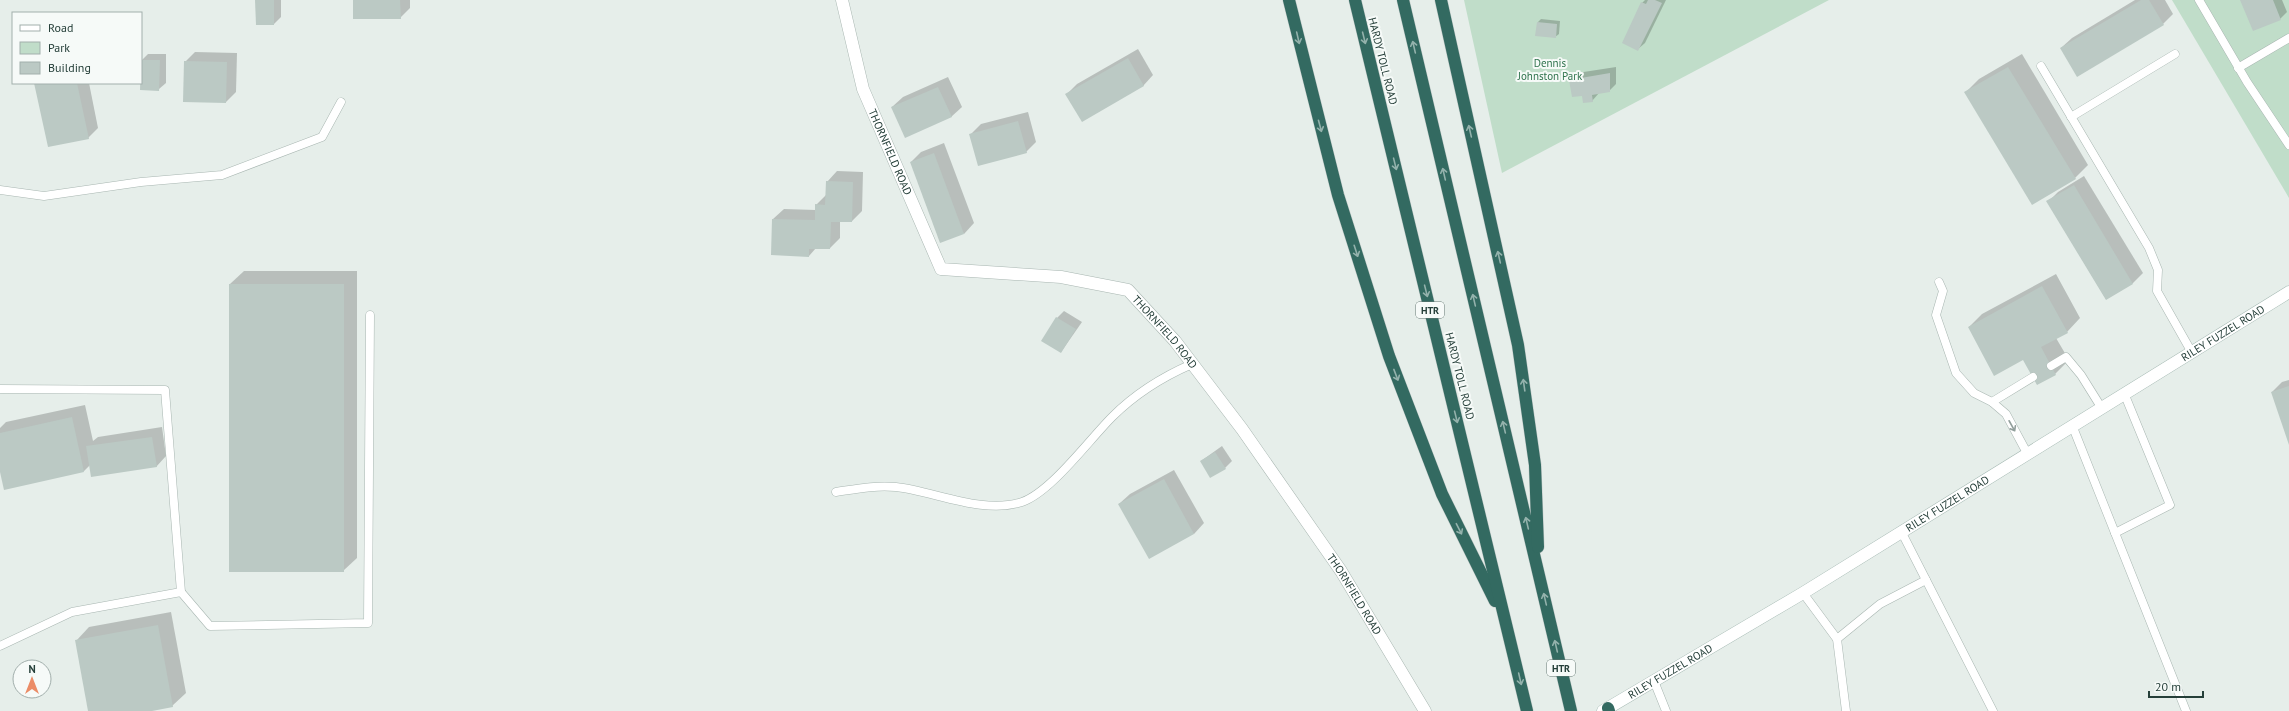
<svg xmlns="http://www.w3.org/2000/svg" width="2289" height="711" font-family="'PT Sans',sans-serif">
	<style>
		.green { fill: #c0ddc9 }
		.shadow { fill: #0003 }
		.building { fill: #bbc9c4 }
		.lines { fill: none; stroke-linecap: round; stroke-linejoin: round }
		.lane-casing { stroke: #a8b6b1; stroke-width: 9 }
		.street-casing { stroke: #a8b6b1; stroke-width: 13 }
		.secondary-casing { stroke: #a5b9b3; stroke-width: 13 }
		.highway-casing { stroke: #c2c9c8; stroke-width: 13 }
		.lane { stroke: #fff; stroke-width: 8 }
		.street { stroke: #fff; stroke-width: 12 }
		.secondary { stroke: #fff; stroke-width: 12 }
		.highway { stroke: #336a61; stroke-width: 12 }
		.oneway { stroke: #94b2ac }
		.oneway2 { stroke: #929f9c }
		.labels { text-anchor: middle; dominant-baseline: central; stroke-width: 4; stroke-linejoin: round; paint-order: stroke }
		.shield { fill: #f6faf8; stroke: #647772; stroke-width: 1 }
		.shield-label { font-size: 10px; font-weight: bold; fill: #253f39 }
		.street-label { font-size: 11px; fill: #253f39; stroke: #f6faf8 }
		.park-label { font-size: 11px; fill: #31744e; stroke: #f6faf8 }
	</style>
	<rect width="100%" height="100%" fill="#e6eeea"/>
	<g class="green">
		<path d="M1464,0h365l-327,173z"/>
		<path d="M2172,0h117v198z"/>
	</g>
	<g class="shadow">
		<path d="M256,0h25v17l-7,7h-17z"/>
		<path d="M354,0h56v8l-10,10z"/>
		<path d="M1645,0h21l-21,43 -7,6 4,-46z"/>
		<path d="M2135,0h30l8,14 -10,10 -102,24 11,-10z"/>
		<path d="M2241,0h41l5,12 -7,7z"/>
		<path d="M1541,19l19,2 -1,13 -4,3 -18,-2 1,-13z"/>
		<path d="M1138,49l15,26 -10,11 -76,8 10,-10z"/>
		<path d="M195,52l42,1 -1,39 -10,10 -41,-40z"/>
		<path d="M148,54h18v29l-7,6 -17,-29z"/>
		<path d="M2022,54l66,111 -13,13 -109,-86 13,-13z"/>
		<path d="M1616,67v17l-7,7 -10,2 -7,8 -10,-7 -12,-14 7,-7z"/>
		<path d="M948,77l14,30 -11,10 -59,-10 11,-10z"/>
		<path d="M35,83h54l9,45 -10,10z"/>
		<path d="M1028,112l8,30 -10,10 -56,-17 11,-11z"/>
		<path d="M944,143l30,80 -10,11 -53,-72 10,-10z"/>
		<path d="M837,171l26,1 -1,39 -10,10h-12v17l-10,10h-14l-7,8 -36,-37 11,-10 32,1v-5l10,-10 1,-13z"/>
		<path d="M2084,176l59,97 -10,10 -27,16 -58,-97 10,-10z"/>
		<path d="M244,271h113v287l-14,13 -113,-287z"/>
		<path d="M2056,274l24,44 -13,14 -11,6 13,22 -14,14 -18,10 -13,-25 -55,-32 13,-13z"/>
		<path d="M1064,311l18,11 -21,30 -4,-34z"/>
		<path d="M2289,380v62l-17,-50 10,-10z"/>
		<path d="M85,405l8,36 5,-4 64,-10 4,29 -10,11 -66,-2 -6,6 -84,-4v-39l6,-6z"/>
		<path d="M1222,446l10,15 -7,7 -24,-7z"/>
		<path d="M1174,470l30,53 -10,11 -75,-30 11,-10z"/>
		<path d="M171,612l15,81 -14,13 -25,5h-58l-13,-70 13,-14z"/>
	</g>
	<g class="building">
		<path d="M255,0h19v25h-18z"/>
		<path d="M353,0h47l1,19h-48z"/>
		<path d="M1648,0h7l7,3 -24,48 -16,-8 19,-41 5,2z"/>
		<path d="M2141,0h8l15,25 -87,52 -17,-29z"/>
		<path d="M2240,0h33l8,20 -28,11z"/>
		<path d="M1537,22l20,2 -1,14 -21,-2z"/>
		<path d="M1128,58l16,28 -62,36 -17,-28z"/>
		<path d="M141,60h19l-1,31 -19,-1z"/>
		<path d="M184,61l43,1 -1,41 -43,-1z"/>
		<path d="M2008,67l68,112 -44,26 -68,-113z"/>
		<path d="M1610,73v19l-18,3 1,7 -10,1 -1,-7 -10,1 -3,-17z"/>
		<path d="M34,83h43l12,56 -41,8z"/>
		<path d="M938,87l14,30 -47,21 -14,-31z"/>
		<path d="M1018,121l9,32 -49,13 -9,-32z"/>
		<path d="M934,153l30,81 -24,9 -30,-81z"/>
		<path d="M826,181l27,1 -1,40h-21l-1,27h-21v8l-38,-2 1,-36 43,1v-16l10,1z"/>
		<path d="M2074,185l59,99 -27,16 -60,-99z"/>
		<rect x="229" y="284" width="115" height="288"/>
		<path d="M2042,286l26,47 -27,14 15,28 -19,10 -14,-25 -29,16 -26,-49z"/>
		<path d="M1056,317l20,12 -15,24 -20,-12z"/>
		<path d="M2289,386v59l-18,-53z"/>
		<path d="M72,417l12,55 -80,18 -4,-18v-39z"/>
		<path d="M152,437l5,30 -66,10 -5,-31z"/>
		<path d="M1215,452l11,17 -16,9 -10,-17z"/>
		<path d="M1164,479l30,55 -45,25 -31,-55z"/>
		<path d="M158,625l15,82 -21,4h-64l-13,-71z"/>
	</g>
	<g class="lines">
		<defs>
			<g id="lane">
				<path d="M2199,0l48,82 42,63"/>
				<path d="M2041,66l108,182 9,22 -1,21 34,60"/>
				<path d="M2238,68l51,-30"/>
				<path d="M2071,117l104,-63"/>
				<path d="M0,190l44,6 97,-14 81,-7 100,-38 19,-35"/>
				<path d="M1939,282l4,9 -7,24 20,58 18,20 18,9 14,12 21,39"/>
				<path d="M2051,366l15,-9 15,18 20,32"/>
				<path d="M0,389l165,1 16,202 -109,20 -72,34"/>
				<path d="M1992,402l41,-25"/>
				<path d="M2072,425l114,286"/>
				<path d="M836,492c20,-3 39,-7 60,-5 38,4 87,28 126,15 29,-10 67,-62 90,-85 23,-23 50,-40 80,-53"/>
				<path d="M1901,531l92,180"/>
				<path d="M2115,533l55,-28 -46,-112"/>
				<path d="M181,592l29,34 158,-3 2,-308"/>
				<path d="M1803,593l34,46 9,72"/>
				<path d="M1837,639l43,-35 46,-24"/>
				<path d="M1654,681l12,30"/>
			</g>
			<g id="street">
				<path id="s1" d="M842,0l21,89 78,180 120,8 67,13 47,51 67,88 99,142 84,140"/>
			</g>
			<g id="secondary">
				<path id="s2" d="M1603,711l200,-118 486,-301"/>
			</g>
			<g id="highway">
				<path d="M1289,0l49,195 51,161 53,138 53,107"/>
				<path d="M1355,0l172,711"/>
				<path d="M1403,0l168,711"/>
				<path d="M1441,0l77,345 17,120 3,82"/>
				<path d="M1608,708l1,3"/>
			</g>
		</defs>
		<use href="#lane" class="lane-casing"/>
		<use href="#street" class="street-casing"/>
		<use href="#secondary" class="secondary-casing"/>
		<use href="#highway" class="highway-casing"/>
		<use href="#lane" class="lane"/>
		<use href="#street" class="street"/>
		<use href="#secondary" class="secondary"/>
		<use href="#highway" class="highway"/>
	</g>
	<defs><path id="oneway-shaft" d="M-6 0H5M1.5-3L5.5 0L1.5 3" fill="none" stroke-width="1.6" stroke-linecap="round" stroke-linejoin="round"/></defs>
	<g class="oneway">
		<use href="#oneway-shaft" transform="translate(1298 38) rotate(77)"/>
		<use href="#oneway-shaft" transform="translate(1364 38) rotate(76)"/>
		<use href="#oneway-shaft" transform="translate(1414 47) rotate(-103)"/>
		<use href="#oneway-shaft" transform="translate(1320 126) rotate(75)"/>
		<use href="#oneway-shaft" transform="translate(1470 131) rotate(-103)"/>
		<use href="#oneway-shaft" transform="translate(1395 164) rotate(76)"/>
		<use href="#oneway-shaft" transform="translate(1444 174) rotate(-103)"/>
		<use href="#oneway-shaft" transform="translate(1356 251) rotate(72)"/>
		<use href="#oneway-shaft" transform="translate(1499 257) rotate(-103)"/>
		<use href="#oneway-shaft" transform="translate(1426 291) rotate(76)"/>
		<use href="#oneway-shaft" transform="translate(1474 300) rotate(-103)"/>
		<use href="#oneway-shaft" transform="translate(1396 375) rotate(69)"/>
		<use href="#oneway-shaft" transform="translate(1524 385) rotate(-98)"/>
		<use href="#oneway-shaft" transform="translate(1456 417) rotate(76)"/>
		<use href="#oneway-shaft" transform="translate(1504 427) rotate(-103)"/>
		<use href="#oneway-shaft" transform="translate(1527 523) rotate(-103)"/>
		<use href="#oneway-shaft" transform="translate(1459 529) rotate(63)"/>
		<use href="#oneway-shaft" transform="translate(1545 599) rotate(-103)"/>
		<use href="#oneway-shaft" transform="translate(1556 646) rotate(-103)"/>
		<use href="#oneway-shaft" transform="translate(1520 679) rotate(77)"/>
	</g>
	<use class="oneway2" href="#oneway-shaft" transform="translate(2012 426) rotate(61)"/>
	<g class="labels">
		<g class="shield">
			<rect x="1416" y="302" width="28" height="16" rx="3"/>
			<rect x="1547" y="660" width="28" height="16" rx="3"/>
		</g>
		<g class="shield-label">
			<text x="1430" y="310">HTR</text>
			<text x="1561" y="668">HTR</text>
		</g>
		<g class="street-label">
			<text transform="translate(1383 61) rotate(76)">HARDY TOLL ROAD</text>
			<text stroke="none"><textPath href="#s1" startOffset="160">THORNFIELD ROAD</textPath></text>
			<text stroke="none"><textPath href="#s2" startOffset="726">RILEY FUZZEL ROAD</textPath></text>
			<text stroke="none"><textPath href="#s1" startOffset="532">THORNFIELD ROAD</textPath></text>
			<text transform="translate(1460 376) rotate(76)">HARDY TOLL ROAD</text>
			<text stroke="none"><textPath href="#s2" startOffset="402">RILEY FUZZEL ROAD</textPath></text>
			<text stroke="none"><textPath href="#s1" startOffset="856">THORNFIELD ROAD</textPath></text>
			<text stroke="none"><textPath href="#s2" startOffset="78">RILEY FUZZEL ROAD</textPath></text>
		</g>
		<g class="park-label">
			<text x="1550" y="63">Dennis<tspan x="1550" dy="13">Johnston Park</tspan></text>
		</g>
	</g>
	<rect x="12" y="12" width="130" height="72" fill="#f6faf8" stroke="#a2afac"/>
	<rect x="20" y="25" width="20" height="6" fill="#ffffff" stroke="#a2afac"/>
	<text x="48" y="32" font-size="12" fill="#253f39">Road</text>
	<rect x="20" y="42" width="20" height="12" fill="#c0ddc9" stroke="#a2afac"/>
	<text x="48" y="52" font-size="12" fill="#253f39">Park</text>
	<rect x="20" y="62" width="20" height="12" fill="#bbc9c4" stroke="#a2afac"/>
	<text x="48" y="72" font-size="12" fill="#253f39">Building</text>
	<g transform="translate(32 679)"><circle r="19" fill="#f6faf8" stroke="#a2afac"/>
	<path d="M0-3L7 15L0 10L-7 15Z" fill="#eb8c67"/>
	<text y="-6" font-size="11" font-weight="bold" text-anchor="middle" fill="#253f39">N</text>
	</g>
	<path d="M2149 691v6h54v-6" fill="none" stroke="#253f39" stroke-width="2"/>
	<text x="2155" y="691" font-size="12" fill="#253f39" stroke="#f6faf8" stroke-width="3" paint-order="stroke">20 m</text>
</svg>
